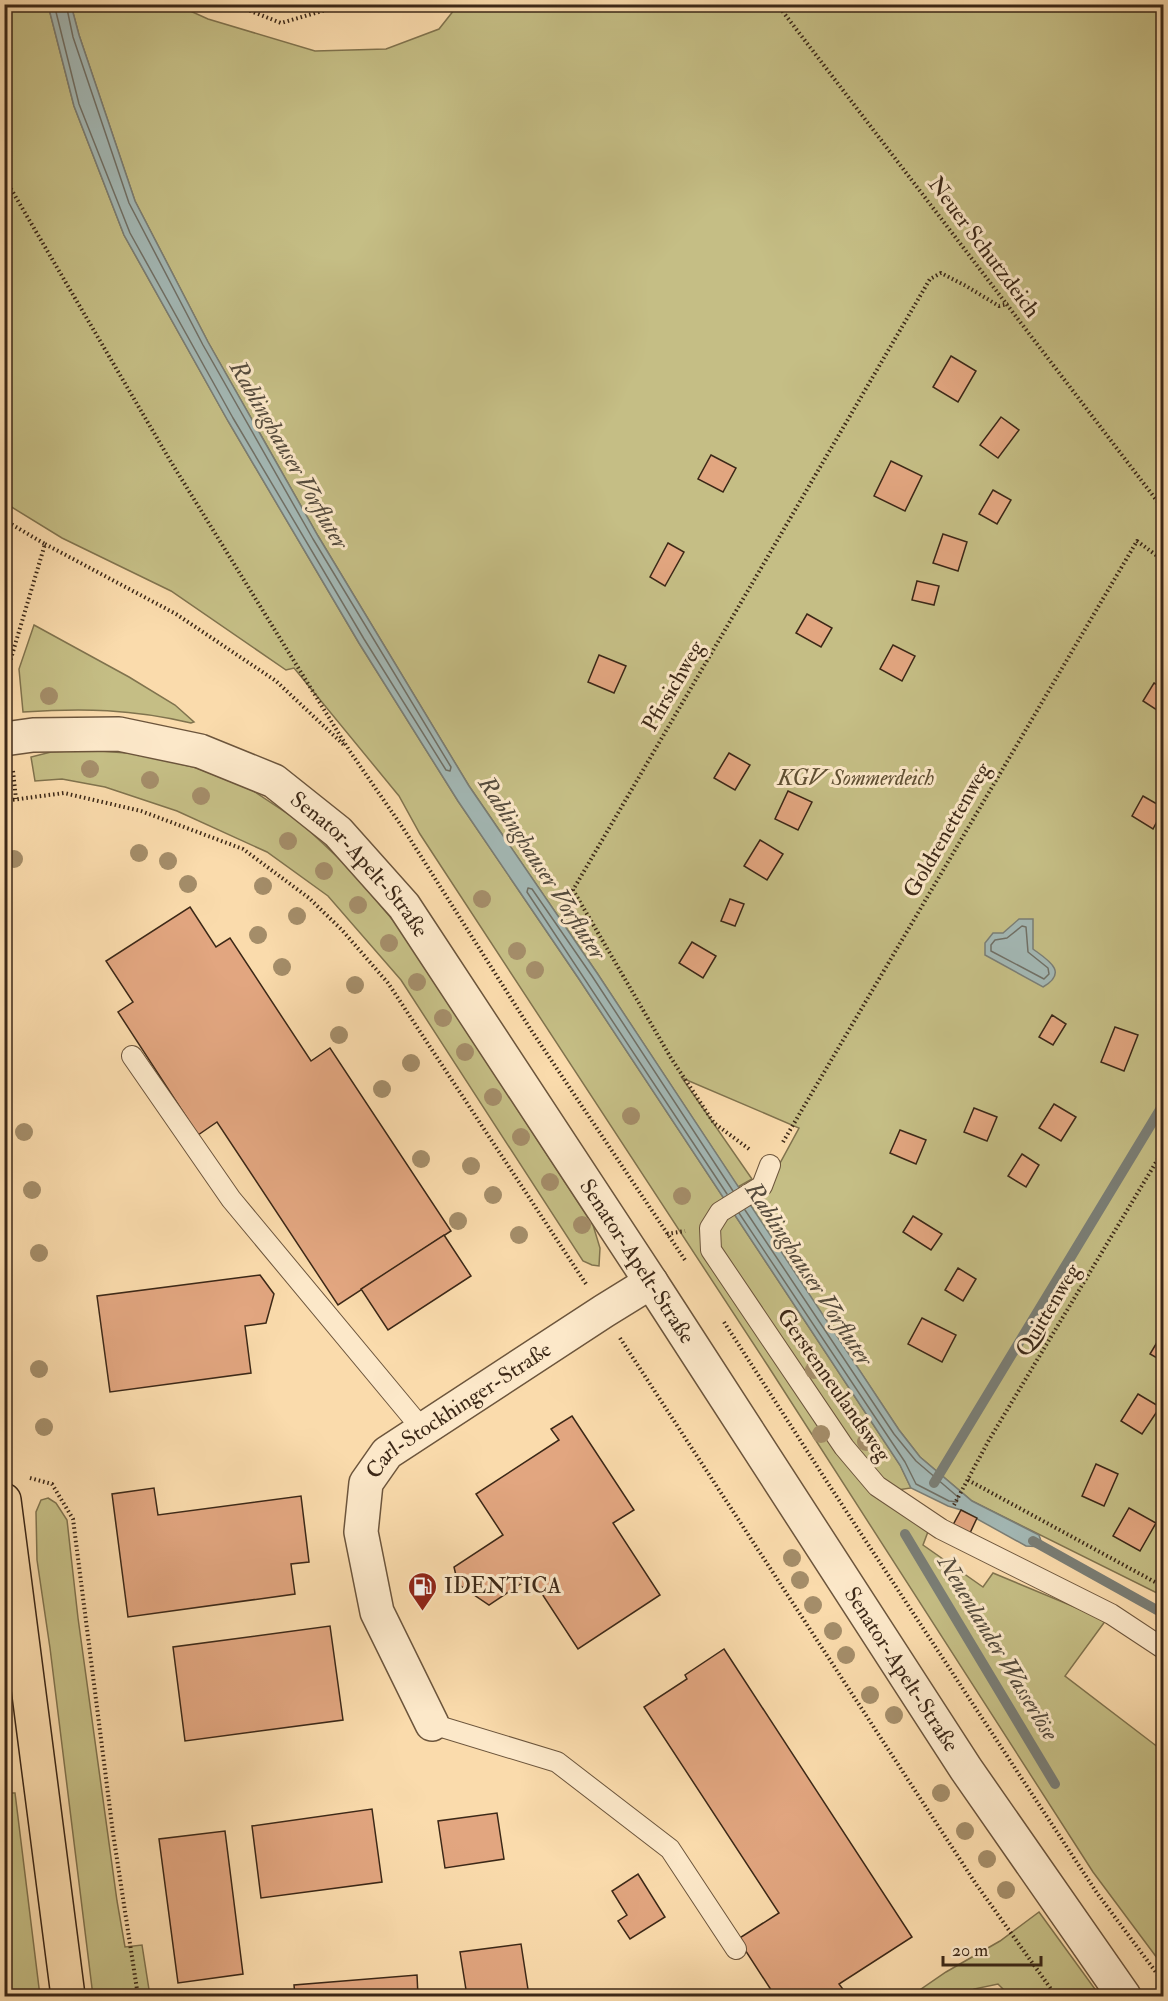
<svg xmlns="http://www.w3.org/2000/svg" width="1168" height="2001" font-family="'IM FELL Double Pica',serif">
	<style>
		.green { fill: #c5be85; stroke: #80734e; stroke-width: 1.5 }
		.water { fill: #a3b8b5; stroke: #7a7e76; stroke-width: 1.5 }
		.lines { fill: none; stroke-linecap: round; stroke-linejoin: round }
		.shore { stroke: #707066; stroke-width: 1.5 }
		.stream { stroke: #7a7e76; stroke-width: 10 }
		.building { fill: #e2a680; stroke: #3c2817; stroke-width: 1.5 }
		.service-casing { stroke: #6c553c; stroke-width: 22 }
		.minor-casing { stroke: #6c553c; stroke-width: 36 }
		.tertiary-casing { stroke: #6c553c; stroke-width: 36 }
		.motorway-casing { stroke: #3c2817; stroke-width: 36 }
		.path { stroke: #3c2817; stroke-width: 4; stroke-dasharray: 1.5 3; stroke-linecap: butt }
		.service { stroke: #fce8c9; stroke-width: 20 }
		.minor { stroke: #fce8c9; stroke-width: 33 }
		.tertiary { stroke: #fce8c9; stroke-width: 33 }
		.motorway { stroke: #fadbac; stroke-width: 33 }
		.tree { fill: #a48d69 }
		.labels { text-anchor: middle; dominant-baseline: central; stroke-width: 6; stroke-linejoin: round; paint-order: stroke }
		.street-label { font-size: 22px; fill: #3c2817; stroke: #fce8c9 }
		.park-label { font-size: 22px; font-style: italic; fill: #5e4e32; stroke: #fce8c9 }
		.poi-label { font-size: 22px; fill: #3c2817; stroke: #fce8c9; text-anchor: start }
		.water-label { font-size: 24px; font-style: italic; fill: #564c3e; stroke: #fce8c9 }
	</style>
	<rect width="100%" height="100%" fill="#fadbac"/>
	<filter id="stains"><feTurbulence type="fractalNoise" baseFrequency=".00333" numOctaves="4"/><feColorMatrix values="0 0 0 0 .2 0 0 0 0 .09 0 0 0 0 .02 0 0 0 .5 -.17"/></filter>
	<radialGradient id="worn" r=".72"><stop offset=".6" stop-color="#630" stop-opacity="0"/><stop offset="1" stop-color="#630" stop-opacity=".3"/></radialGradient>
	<g class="green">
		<path d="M4,5h44l26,101 50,129 104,186 131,222 99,158 121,178 321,486 11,23 -34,5 52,36 -6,16 60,42 10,-14 113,47 -41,56 98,75v215l-70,-94 -325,-506 -348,-532 -21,-38 -105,-128 -8,2 -115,-79 -109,-53 -57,-35z"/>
		<path d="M71,5h106l31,14 107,32 71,-2 53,-20 19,-24h705v1591l-191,-95 -52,-44 -21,-27 -149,-224 17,-19 32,-59 -117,-50 70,101 -14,8 -141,-214 -128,-187 -151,-250 -110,-194 -73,-141 -56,-166z"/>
		<path d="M34,625l95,52 46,28 19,17 -3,1c-59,-14 -108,-15 -168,-11l-4,-43z"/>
		<path d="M88,750l51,4 58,14 55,22 48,32 49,46 48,57 196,300 7,23 -1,18 -7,-1 -9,-4 -182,-281 -73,-84 -61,-44 -90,-41 -72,-24 -43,-8 -27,2 -4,-24 20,-5z"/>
		<path d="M48,1498l8,5 11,17 11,98 39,283 8,46 17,-2 8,51h-57l-43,-348 -13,-88 -1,-48 5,-12z"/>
		<path d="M5,1793h10l25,203h-35z"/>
		<path d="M1039,1912l61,84h-90l-12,-12 -24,5v7h-63l35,-24 54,-31z"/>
	</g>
	<g class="water">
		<path d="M48,5h23l8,30 56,166 73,141 110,194 151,250 128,187 302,457 21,27 52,44 67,34 4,12 -17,-1 -65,-36 -13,-4 -37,-18 -11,-23 -321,-486 -121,-178 -99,-158 -131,-222 -104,-186 -50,-129z"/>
		<path d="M1019,919h14v30c15,11 36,23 10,38l-58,-32v-12l8,-10h10z"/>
	</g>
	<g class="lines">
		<g class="shore">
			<path d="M54,4l25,100 51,129 103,185 131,221 82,131 4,1 1,-4 -138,-228 -110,-194 -74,-142 -56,-166 -7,-33"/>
			<path d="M1022,926l4,1 2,25 20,16 1,6 -5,5 -53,-28v-6l4,-5 12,-2z"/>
			<path d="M727,1194l-200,-302 1,-4 4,1 60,87 141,215"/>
			<path d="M739,1213l166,249 11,22 33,17 8,1 1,-5 -42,-36 -22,-27 -149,-224"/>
		</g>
		<g class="stream">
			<path d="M934,1483l230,-380"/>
			<path d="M905,1534l150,250"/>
			<path d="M1033,1541l131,73"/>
		</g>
	</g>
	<g class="building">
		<path d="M951,356l25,15 -18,31 -25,-15z"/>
		<path d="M1001,417l18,13 -21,28 -18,-13z"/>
		<path d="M711,455l25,13 -13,24 -25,-13z"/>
		<path d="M891,461l31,15 -17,35 -31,-15z"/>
		<path d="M993,490l18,10 -14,24 -18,-10z"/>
		<path d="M943,534l24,8 -9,29 -25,-8z"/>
		<path d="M668,543l16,9 -19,34 -15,-9z"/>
		<path d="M917,581l22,5 -5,19 -22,-5z"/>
		<path d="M807,614l25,14 -11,19 -25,-14z"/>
		<path d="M893,645l22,11 -13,25 -22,-12z"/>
		<path d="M599,655l27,11 -12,27 -26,-11z"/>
		<path d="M1154,683l10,6 -1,25 -20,-13z"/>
		<path d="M729,753l21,12 -15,25 -21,-12z"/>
		<path d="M788,791l24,11 -14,28 -23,-11z"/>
		<path d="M1143,796l21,12 -11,21 -21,-13z"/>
		<path d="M760,840l23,14 -16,26 -23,-14z"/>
		<path d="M730,899l14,5 -9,22 -14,-5z"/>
		<path d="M190,907l26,40 14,-9 81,123 19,-13 121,183 -113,74 -121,-183 -19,13 -80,-123 15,-10 -27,-41z"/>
		<path d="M692,942l24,14 -13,22 -24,-15z"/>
		<path d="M1052,1015l14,9 -13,21 -14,-8z"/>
		<path d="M1115,1027l23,8 -14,36 -23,-9z"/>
		<path d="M1054,1104l22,13 -15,24 -22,-13z"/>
		<path d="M974,1108l23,9 -10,24 -23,-9z"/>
		<path d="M900,1130l26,10 -10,24 -26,-11z"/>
		<path d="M1022,1154l17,11 -13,22 -18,-11z"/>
		<path d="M913,1216l29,18 -11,16 -28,-18z"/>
		<path d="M444,1235l27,41 -83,54 -27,-41z"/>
		<path d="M958,1268l18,11 -13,22 -18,-11z"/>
		<path d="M260,1275l14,19 -8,29 -21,3 6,47 -141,19 -13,-96z"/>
		<path d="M922,1318l34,17 -14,27 -34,-18z"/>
		<path d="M1162,1334l2,1v27l-14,-8z"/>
		<path d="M1138,1394l22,13 -18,27 -21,-13z"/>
		<path d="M572,1416l62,94 -21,13 47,72 -82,54 -47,-72 -42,28 -31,-21 -4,-17 49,-32 -27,-41 83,-54 -8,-11z"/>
		<path d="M1096,1464l22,10 -14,32 -22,-10z"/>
		<path d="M154,1488l4,27 143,-19 8,66 -18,2 4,30 -167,23 -16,-123z"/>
		<path d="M1129,1508l27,15 -16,28 -27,-15z"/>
		<path d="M961,1510l16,8 -7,15 -17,-8z"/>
		<path d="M330,1626l13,94 -158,21 -12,-94z"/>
		<path d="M724,1649l188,288 -73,47 9,12h-73l-37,-57 41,-26 -135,-206 43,-28 -2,-4z"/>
		<path d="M372,1809l10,73 -121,16 -9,-72z"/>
		<path d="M497,1813l7,46 -59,9 -7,-47z"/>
		<path d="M225,1831l18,143 -65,9 -19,-144z"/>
		<path d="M638,1874l27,43 -35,22 -12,-18 9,-6 -15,-24z"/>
		<path d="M521,1944l8,52h-62l-7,-44z"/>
		<path d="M417,1975l1,21h-123l-1,-11z"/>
	</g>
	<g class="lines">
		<defs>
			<g id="service">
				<path d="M132,1056l99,143 192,231"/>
				<path d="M770,1165l-8,21 -42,26 -10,16 1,22 133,197 33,39 64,43 170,85 53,35"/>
				<path d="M432,1724l125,38 113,87 66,100"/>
			</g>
			<g id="minor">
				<path id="s1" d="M432,1724l-55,-112 -16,-80 5,-49 21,-30 217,-142 47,-29"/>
			</g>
			<g id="tertiary">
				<path id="s2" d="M4,739l29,-4 86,-1 81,17 74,30 64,51 66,74 247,376 315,487 158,227"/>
			</g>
			<path id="motorway" d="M4,1500l64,496"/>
		</defs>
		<use href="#service" class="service-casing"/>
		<use href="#minor" class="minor-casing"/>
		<use href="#tertiary" class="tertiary-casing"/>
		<use href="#motorway" class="motorway-casing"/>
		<g class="path">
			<path d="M233,4l48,19 65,-19"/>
			<path d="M777,4l387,506"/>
			<path d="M4,177l167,285 178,288 54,78 128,202 154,230"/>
			<path d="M4,520l41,24 -41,138"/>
			<path d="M45,544l131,70 100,67 68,64"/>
			<path d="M13,771l3,28"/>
			<path d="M4,801l60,-8 77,18 102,38 66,49 33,32 46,53 198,301"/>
			<path d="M783,1142l354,-601 27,20"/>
			<path d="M749,1149l-35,-26 -43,-65 -98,-168 357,-611 11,-6 25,13 33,20 9,-2"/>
			<path d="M667,1234l18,-3"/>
			<path d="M724,1322l107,166 266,405 67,90"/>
			<path d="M620,1338l356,546 80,112"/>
			<path d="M30,1478l22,6 21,35 40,314 25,163"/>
			<path d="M968,1480l196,107"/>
			<path d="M954,1505l35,-65 175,-291"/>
			<path d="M4,1859l2,137"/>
		</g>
		<use href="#service" class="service"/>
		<use href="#minor" class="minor"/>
		<use href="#tertiary" class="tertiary"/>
		<use href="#motorway" class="motorway"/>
	</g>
	<g class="tree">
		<circle cx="49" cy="696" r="9"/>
		<circle cx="90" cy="769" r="9"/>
		<circle cx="150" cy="780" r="9"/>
		<circle cx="201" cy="796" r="9"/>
		<circle cx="288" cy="841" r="9"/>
		<circle cx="139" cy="853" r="9"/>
		<circle cx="14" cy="859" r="9"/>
		<circle cx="168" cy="861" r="9"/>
		<circle cx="324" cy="871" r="9"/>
		<circle cx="188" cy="884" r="9"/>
		<circle cx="263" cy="886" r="9"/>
		<circle cx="482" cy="899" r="9"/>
		<circle cx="358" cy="905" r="9"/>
		<circle cx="297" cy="916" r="9"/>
		<circle cx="258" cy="935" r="9"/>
		<circle cx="389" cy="943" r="9"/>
		<circle cx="517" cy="951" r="9"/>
		<circle cx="282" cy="967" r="9"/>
		<circle cx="535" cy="970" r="9"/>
		<circle cx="417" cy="982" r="9"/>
		<circle cx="355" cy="985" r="9"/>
		<circle cx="443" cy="1018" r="9"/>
		<circle cx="339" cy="1035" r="9"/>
		<circle cx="465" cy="1052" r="9"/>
		<circle cx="411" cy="1063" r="9"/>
		<circle cx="382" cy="1089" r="9"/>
		<circle cx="493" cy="1097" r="9"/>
		<circle cx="631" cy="1116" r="9"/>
		<circle cx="24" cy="1132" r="9"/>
		<circle cx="521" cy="1137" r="9"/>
		<circle cx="421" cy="1159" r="9"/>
		<circle cx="471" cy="1166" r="9"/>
		<circle cx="550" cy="1182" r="9"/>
		<circle cx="32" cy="1190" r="9"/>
		<circle cx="493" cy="1195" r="9"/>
		<circle cx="682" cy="1196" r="9"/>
		<circle cx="458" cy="1221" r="9"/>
		<circle cx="582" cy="1225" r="9"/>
		<circle cx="519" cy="1235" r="9"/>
		<circle cx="39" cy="1253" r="9"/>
		<circle cx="39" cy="1369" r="9"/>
		<circle cx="814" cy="1370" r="9"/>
		<circle cx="44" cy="1427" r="9"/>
		<circle cx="821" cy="1434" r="9"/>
		<circle cx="866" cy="1442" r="9"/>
		<circle cx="792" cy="1558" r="9"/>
		<circle cx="800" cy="1580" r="9"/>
		<circle cx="813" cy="1605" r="9"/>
		<circle cx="833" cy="1631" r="9"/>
		<circle cx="846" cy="1655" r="9"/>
		<circle cx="870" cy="1695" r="9"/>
		<circle cx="894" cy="1715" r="9"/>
		<circle cx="941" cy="1793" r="9"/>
		<circle cx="965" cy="1831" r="9"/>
		<circle cx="987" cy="1859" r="9"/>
		<circle cx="1006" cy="1890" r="9"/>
	</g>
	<defs>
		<symbol id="fuel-pin" viewBox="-11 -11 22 30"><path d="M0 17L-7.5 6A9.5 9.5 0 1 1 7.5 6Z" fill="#8f2418" stroke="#fce8c9"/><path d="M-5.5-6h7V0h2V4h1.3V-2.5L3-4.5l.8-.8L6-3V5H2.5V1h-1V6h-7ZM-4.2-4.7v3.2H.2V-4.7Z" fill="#fff"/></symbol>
	</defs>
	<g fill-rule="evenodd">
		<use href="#fuel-pin" x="406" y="1570" width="33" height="45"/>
	</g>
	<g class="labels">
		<g class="street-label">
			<text transform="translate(984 247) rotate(53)">Neuer Schutzdeich</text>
			<text transform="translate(673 686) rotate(-60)">Pfirsichweg</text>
			<text transform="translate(947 830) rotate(-60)">Goldrenettenweg</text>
			<text stroke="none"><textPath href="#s2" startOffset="398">Senator-Apelt-Straße</textPath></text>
			<text stroke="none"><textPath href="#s2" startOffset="884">Senator-Apelt-Straße</textPath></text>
			<text transform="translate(1048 1310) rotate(-59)">Quittenweg</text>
			<text transform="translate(834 1385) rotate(55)">Gerstenneulandsweg</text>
			<text stroke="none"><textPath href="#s1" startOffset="375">Carl-Stockhinger-Straße</textPath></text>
			<text stroke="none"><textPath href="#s2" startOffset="1370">Senator-Apelt-Straße</textPath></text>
		</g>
		<g class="park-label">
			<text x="856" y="778">KGV Sommerdeich</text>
		</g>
		<g class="poi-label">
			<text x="444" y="1586">IDENTICA</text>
		</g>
		<g class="water-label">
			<text transform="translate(289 455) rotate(60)">Rablinghauser Vorfluter</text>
			<text transform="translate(542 868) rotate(57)">Rablinghauser Vorfluter</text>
			<text transform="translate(809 1274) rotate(57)">Rablinghauser Vorfluter</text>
			<text transform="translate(998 1648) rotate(59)">Neuenlander Wasserlöse</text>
		</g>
	</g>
	<rect width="1168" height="2001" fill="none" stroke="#fadbac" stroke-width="24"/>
	<rect x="6" y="6" width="1156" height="1989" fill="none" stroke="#3c2817" stroke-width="3"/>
	<rect x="12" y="12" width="1144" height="1977" fill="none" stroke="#3c2817" stroke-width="1.5"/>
	<path d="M943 1956v9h98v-9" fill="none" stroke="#3c2817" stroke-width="3"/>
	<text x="952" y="1956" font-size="18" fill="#3c2817" stroke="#fce8c9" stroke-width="4.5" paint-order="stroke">20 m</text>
	<rect width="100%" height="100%" filter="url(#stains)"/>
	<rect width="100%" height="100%" fill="url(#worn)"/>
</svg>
